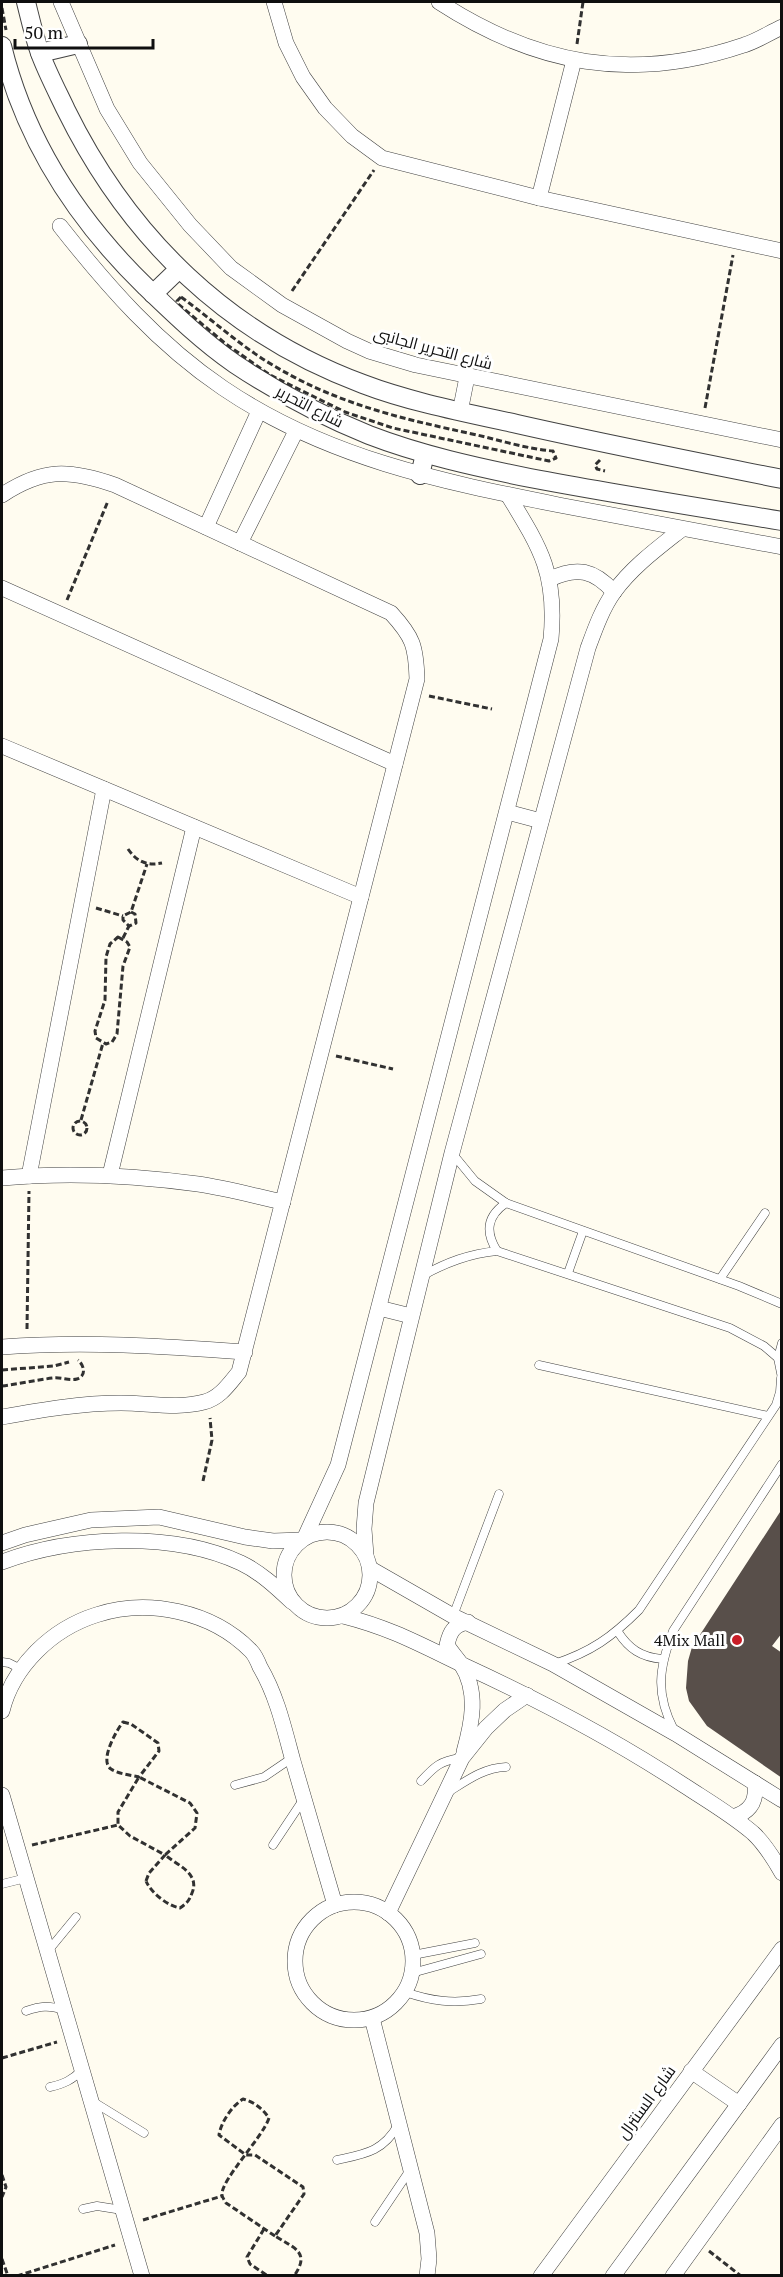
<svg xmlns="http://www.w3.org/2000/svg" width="783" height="2277" font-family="'PT Serif',Cairo,serif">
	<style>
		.building { fill: #584f4a }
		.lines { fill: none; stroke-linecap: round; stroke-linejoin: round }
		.service-casing { stroke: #424242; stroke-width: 9 }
		.minor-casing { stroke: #424242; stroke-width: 16 }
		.tertiary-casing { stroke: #424242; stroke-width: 20 }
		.path { stroke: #313131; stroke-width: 3; stroke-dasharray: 6 3; stroke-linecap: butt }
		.service { stroke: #fff; stroke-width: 8 }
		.minor { stroke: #fff; stroke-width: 15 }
		.tertiary { stroke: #fff; stroke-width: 18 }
		.poi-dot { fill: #c91d27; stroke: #fff; stroke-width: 2 }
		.labels { text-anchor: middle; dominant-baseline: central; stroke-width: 6; stroke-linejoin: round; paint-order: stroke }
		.street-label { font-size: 16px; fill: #0f0f0f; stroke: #fff }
		.poi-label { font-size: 16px; fill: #0f0f0f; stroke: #fff; text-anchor: end }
	</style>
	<rect width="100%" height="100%" fill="#fffcf0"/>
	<path class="building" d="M782,1509v124l-10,13 10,7v125l-75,-52 -18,-25 -3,-13 2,-27 4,-14z"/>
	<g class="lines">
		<defs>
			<g id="service">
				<path d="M452,1153l23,28 31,22 233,83 43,18"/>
				<path d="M497,1251c-12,-19 -10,-35 9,-48"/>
				<path d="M568,1273l15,-42"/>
				<path d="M422,1276c25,-14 47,-22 75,-25l233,77 34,18 14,12"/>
				<path d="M720,1279l45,-66"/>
				<path d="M782,1343l-4,15 4,20"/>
				<path d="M539,1365l229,51"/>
				<path d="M453,1616l46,-122"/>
				<path d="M618,1632c11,17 23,25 44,27"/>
				<path d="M2,1662l7,1 12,6"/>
				<path d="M554,1664c37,-12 58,-27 85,-54l137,-205 4,-13 1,-14"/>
				<path d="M674,1730c-19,-37 -15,-62 -1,-99l109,-167"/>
				<path d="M421,1781c14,-15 19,-20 40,-23"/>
				<path d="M235,1785l29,-8 28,-19"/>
				<path d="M450,1791c19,-12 34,-23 56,-24"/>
				<path d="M273,1845l30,-45"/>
				<path d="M2,1884l24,-6"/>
				<path d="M48,1951l28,-34"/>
				<path d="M413,1955l62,-12"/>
				<path d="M412,1973l69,-19"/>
				<path d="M405,1992c26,9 48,12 76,7"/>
				<path d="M26,2011c14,-5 23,-6 38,-1"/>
				<path d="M50,2087c14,-3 22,-7 32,-17"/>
				<path d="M92,2101l52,32"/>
				<path d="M337,2160c27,-6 46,-8 61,-35"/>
				<path d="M83,2209l14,-3 25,4"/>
				<path d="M375,2222l35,-52"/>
			</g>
			<g id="minor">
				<path d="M61,2l46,107 33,54 50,62 41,43 51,37 65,36 22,10 47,14 366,75"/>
				<path d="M274,2l12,41 17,34 22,31 27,28 30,22 157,40 243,53"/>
				<path d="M439,2c97,63 193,81 305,43 13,-4 25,-12 38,-18"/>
				<path d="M539,198l35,-138"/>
				<path d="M60,226c48,61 98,118 163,162 103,70 217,93 336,117 74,14 148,28 223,42"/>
				<path d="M460,412l7,-35"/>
				<path d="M2,495c41,-27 67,-26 113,-10l276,128c22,24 25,33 26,66l-178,693c-10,12 -19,26 -35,30 -26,7 -55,1 -83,1 -40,0 -80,7 -119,14"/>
				<path d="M206,527l53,-116"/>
				<path d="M240,543l56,-112"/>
				<path d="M550,579c27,-13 44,-9 64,13"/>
				<path d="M2,588l393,176"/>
				<path d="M2,746l359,151"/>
				<path d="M507,812l34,9"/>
				<path d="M110,1175l84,-348"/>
				<path d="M29,1176l75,-387"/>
				<path d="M2,1178c65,-6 130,-3 196,6 28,4 57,12 85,18"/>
				<path d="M379,1308l32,8"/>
				<path d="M2,1347c81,-6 162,-1 243,5"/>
				<circle cx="327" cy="1575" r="43"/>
				<path d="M305,1537l33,-72 213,-826c6,-65 -10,-90 -43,-144"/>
				<path d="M2,1543l23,-8 66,-15 68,-3 86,20 28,4 28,-1"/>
				<path d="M366,1555l-2,-26 2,-26 86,-350 136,-505c7,-19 14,-39 26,-56 18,-25 44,-44 68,-63"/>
				<path d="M2,1562c69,-26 171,-31 239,1 19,9 35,24 51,39"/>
				<path d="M371,1569l82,47 100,48 123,70 106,66"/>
				<path d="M343,1616c48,12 78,29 122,50 76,35 150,74 220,120 23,15 47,29 68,47 12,11 21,26 29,40"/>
				<path d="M2,1711c11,-45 50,-82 94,-96 52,-17 116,-4 155,36 4,4 7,11 9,16 17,29 24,61 33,94 14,48 28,96 42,144"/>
				<path d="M464,1752c8,-29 15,-60 -3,-88 -4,-6 -10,-12 -14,-19 3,-14 7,-20 21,-23"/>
				<path d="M2,1795l140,481"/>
				<path d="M733,1817c17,-5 24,-15 22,-34"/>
				<circle cx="354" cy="1961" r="59"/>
				<path d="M388,1913l74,-155 24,-30 19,-18 22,-15"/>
				<path d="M372,2018l55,215 2,26 -2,17"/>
				<path d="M691,2071l48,33"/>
				<path d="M541,2276l241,-327"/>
				<path d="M613,2276l169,-231"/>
				<path d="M673,2276l109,-151"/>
			</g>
			<g id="tertiary">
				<path d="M26,2c4,16 8,34 14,51 7,19 17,38 26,57 63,128 162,224 297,274 47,18 104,29 154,40 88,20 176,37 265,55"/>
				<path d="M2,46c23,94 75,174 144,241 28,27 57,55 89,77 42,28 87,52 134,71 52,20 107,32 161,43 84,16 168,29 252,43"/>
				<path d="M40,53l38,-9"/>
				<path d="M153,294l26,-25"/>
				<path d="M420,475l5,-21"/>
			</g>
		</defs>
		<use href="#service" class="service-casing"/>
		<use href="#minor" class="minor-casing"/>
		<use href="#tertiary" class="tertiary-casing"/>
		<g class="path">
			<path d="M2,8l4,22"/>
			<path d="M577,44l6,-42"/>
			<path d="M292,291l82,-121"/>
			<path d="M181,297c29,21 55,45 85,64 69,43 133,57 211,74 25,6 51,14 76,16l3,7 -7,3 -156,-33 -48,-16 -75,-37 -44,-31 -48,-40 -1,-3z"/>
			<path d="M705,408l28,-153"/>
			<path d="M600,460l-5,5 2,4 8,2"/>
			<path d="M67,600l41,-99"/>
			<path d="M429,696l63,13"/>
			<path d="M128,849c9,13 19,17 34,14"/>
			<path d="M96,908l27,8"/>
			<path d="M131,912l4,2 1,9 -7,3 -6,-6v-4l8,-4 16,-48"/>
			<path d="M118,937l9,5 3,5 -7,19 -6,68 -5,8 -6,2 -10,-6 -1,-7 10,-31 1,-43 4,-13z"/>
			<path d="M123,938l6,-12"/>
			<path d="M336,1056l57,13"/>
			<path d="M81,1120l22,-77"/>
			<circle cx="80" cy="1128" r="7"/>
			<path d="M27,1329l2,-138"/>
			<path d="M2,1370l52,-4 15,-4"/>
			<path d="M2,1386c17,-2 34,-6 51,-8 8,-1 17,3 24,1 10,-3 7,-14 1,-19"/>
			<path d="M203,1481l9,-41 -2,-22"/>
			<path d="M123,1722l8,2 27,19 1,8 -20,26c-8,-2 -21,-3 -28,-8 -12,-8 5,-38 12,-47z"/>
			<path d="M32,1845l86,-20"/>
			<path d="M146,1881l3,-8 16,-18 -35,-19 -12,-11v-13l21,-35 51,26 7,10 -2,15 -30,27c14,11 35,19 27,38 -3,8 -5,10 -12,15 -12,-2 -29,-15 -34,-27"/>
			<path d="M2,2058l55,-16"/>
			<path d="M2,2175l4,12 -4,10"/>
			<path d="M143,2220l79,-24"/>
			<path d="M264,2229l-17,28 3,7 18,12"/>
			<path d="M275,2236l-49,-33c-1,-2 -4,-6 -4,-8 -2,-14 41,-58 47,-77 -7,-10 -15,-16 -26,-19 -11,7 -22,23 -24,36l27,20h9l48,32 1,7 -29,42c19,12 36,16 19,40"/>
			<path d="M709,2251l32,25"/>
			<path d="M2,2259l6,17"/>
			<path d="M17,2276l98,-31"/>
		</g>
		<use href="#service" class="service"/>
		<use href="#minor" class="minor"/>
		<use href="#tertiary" class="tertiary"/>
	</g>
	<circle class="poi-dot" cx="737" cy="1640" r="6"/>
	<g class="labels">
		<g class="street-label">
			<text transform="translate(433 348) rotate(15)">شارع التحرير الجانبى</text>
			<text transform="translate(310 406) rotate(27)">شارع التحرير</text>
			<text transform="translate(646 2102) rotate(-54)">شارع السنترال</text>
		</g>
		<g class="poi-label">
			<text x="725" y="1640">4Mix Mall</text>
		</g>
	</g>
	<rect width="783" height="2277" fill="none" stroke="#0f0f0f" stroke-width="6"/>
	<path d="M15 39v9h138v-9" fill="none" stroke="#0f0f0f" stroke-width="3"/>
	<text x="24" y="39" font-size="18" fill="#0f0f0f" stroke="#ffffff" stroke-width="4.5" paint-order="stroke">50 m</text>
</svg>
